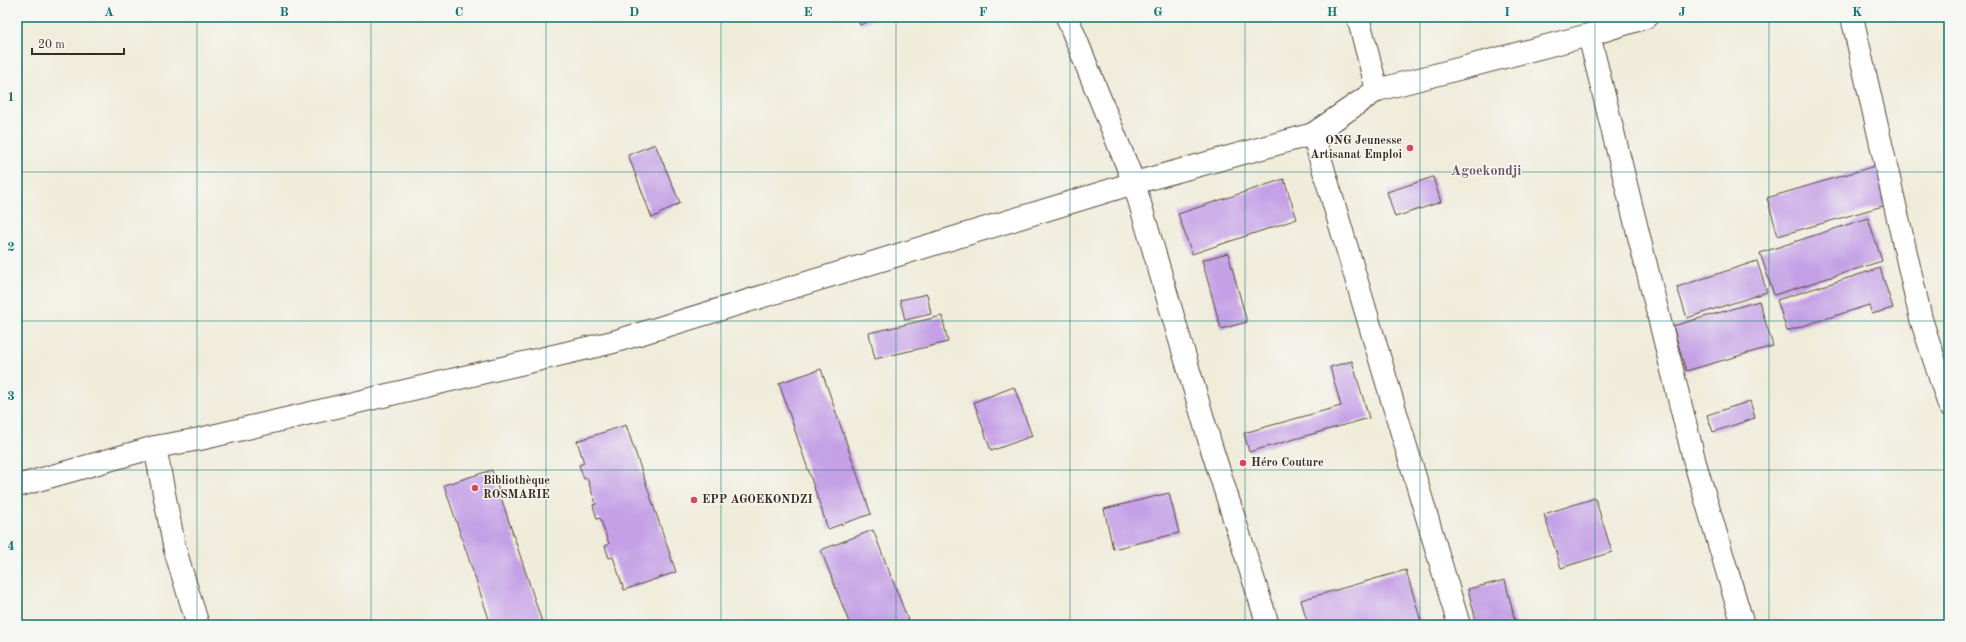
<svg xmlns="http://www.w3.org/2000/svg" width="1966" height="642" font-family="'Old Standard TT',serif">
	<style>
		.building { fill: #c5a0e6 }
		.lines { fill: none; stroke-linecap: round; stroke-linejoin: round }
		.minor-casing { stroke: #56473a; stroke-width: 24 }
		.minor { stroke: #fff; stroke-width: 22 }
		.grid { fill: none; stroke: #0f766e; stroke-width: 1; stroke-opacity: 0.55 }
		.poi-dot { fill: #d1495b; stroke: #f6f6f2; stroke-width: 1.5 }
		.labels { text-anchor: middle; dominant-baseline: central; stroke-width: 3; stroke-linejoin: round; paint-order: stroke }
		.poi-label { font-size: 12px; font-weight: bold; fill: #3b2a1e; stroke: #f6f6f2; text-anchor: start }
		.quarter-label { font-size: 14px; font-weight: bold; fill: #6b5364; stroke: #f6f6f2 }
		.neatline { fill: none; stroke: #0f766e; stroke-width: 1.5 }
		.grid-label { font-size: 13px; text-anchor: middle; font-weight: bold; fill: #0f766e }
	</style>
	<rect width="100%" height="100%" fill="#f6f6f2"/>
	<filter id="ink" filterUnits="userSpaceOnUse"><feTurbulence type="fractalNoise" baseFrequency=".025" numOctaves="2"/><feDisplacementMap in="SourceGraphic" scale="8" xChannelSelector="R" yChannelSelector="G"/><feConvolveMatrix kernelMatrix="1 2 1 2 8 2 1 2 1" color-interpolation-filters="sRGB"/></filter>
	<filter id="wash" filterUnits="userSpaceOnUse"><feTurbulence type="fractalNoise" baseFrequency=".012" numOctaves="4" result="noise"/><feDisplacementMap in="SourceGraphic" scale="16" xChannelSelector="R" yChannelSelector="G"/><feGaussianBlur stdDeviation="0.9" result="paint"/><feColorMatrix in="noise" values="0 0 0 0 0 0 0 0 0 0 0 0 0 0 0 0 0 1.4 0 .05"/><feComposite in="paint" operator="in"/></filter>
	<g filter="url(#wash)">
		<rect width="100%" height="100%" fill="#efecda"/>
		<g id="blocks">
			<g class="building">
				<path d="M857,17h22l-19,8z"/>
				<path d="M655,144l25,59 -28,15 -24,-63z"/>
				<path d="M1878,165l12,39 -112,32 -11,-38z"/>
				<path d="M1433,177l8,25 -46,15 -8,-25z"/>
				<path d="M1284,179l13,40 -105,35 -14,-40z"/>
				<path d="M1868,218l14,43 -108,34 -14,-42z"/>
				<path d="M1228,253l19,69 -26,7 -19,-69z"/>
				<path d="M1757,261l10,31 -80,26 -10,-31z"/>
				<path d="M1880,268l13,40 -21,6 -3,-9 -82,26 -10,-31z"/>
				<path d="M927,294l4,20 -26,6 -5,-20z"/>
				<path d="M1759,301l14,45 -87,25 -13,-45z"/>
				<path d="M942,316l6,26 -73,17 -6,-26z"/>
				<path d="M1352,361l17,57 -120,34 -5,-19 97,-27 -11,-39z"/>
				<path d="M821,369l50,145 -43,15 -49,-146z"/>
				<path d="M1014,387l18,49 -41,15 -17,-49z"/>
				<path d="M1750,401l5,17 -42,14 -6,-17z"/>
				<path d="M626,425l50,147 -52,18 -11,-33 -4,1 -4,-12 4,-2 -9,-26 -3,1 -4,-14 3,-1 -9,-26 -3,1 -5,-14 5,-2 -7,-22z"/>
				<path d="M492,470l51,155h-52l-47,-140z"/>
				<path d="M1169,493l10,40 -66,16 -9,-40z"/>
				<path d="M1595,498l17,54 -51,16 -17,-54z"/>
				<path d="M873,530l37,95h-60l-29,-75z"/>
				<path d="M1406,570l16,55h-114l-7,-25z"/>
				<path d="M1505,580l11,45h-39l-9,-36z"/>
			</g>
		</g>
	</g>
	<g filter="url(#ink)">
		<use href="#blocks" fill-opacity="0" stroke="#56473a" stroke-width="1"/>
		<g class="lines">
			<defs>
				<g id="minor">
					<path d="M1067,17l67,166 77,263 57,179"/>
					<path d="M1358,17l19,73"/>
					<path d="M1852,17l69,302 28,86"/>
					<path d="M1589,35l106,428 48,162"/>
					<path d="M1313,134l146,491"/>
					<path d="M155,447l20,103 23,75"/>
					<path d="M17,486l138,-39 45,-8 413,-97 521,-159 179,-49 64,-44 212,-55 58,-18"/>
				</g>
			</defs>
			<use href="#minor" class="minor-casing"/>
			<use href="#minor" class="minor"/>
		</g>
	</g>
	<path class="grid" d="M197,17v608M371,17v608M546,17v608M721,17v608M896,17v608M1070,17v608M1245,17v608M1420,17v608M1595,17v608M1769,17v608M17,172h1932M17,321h1932M17,470h1932"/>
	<g class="poi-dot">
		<circle cx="1410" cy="148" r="4"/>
		<circle cx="1243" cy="463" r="4"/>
		<circle cx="475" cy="488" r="4"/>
		<circle cx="694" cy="500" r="4"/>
	</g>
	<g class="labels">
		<g class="poi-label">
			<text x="1402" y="141" text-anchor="end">ONG Jeunesse<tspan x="1402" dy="14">Artisanat Emploi</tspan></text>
			<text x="1251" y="463">Héro Couture</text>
			<text x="483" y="481">Bibliothèque<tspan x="483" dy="14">ROSMARIE</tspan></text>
			<text x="702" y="500">EPP AGOEKONDZI</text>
		</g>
		<g class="quarter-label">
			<text x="1486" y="171">Agoekondji</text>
		</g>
	</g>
	<rect width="1966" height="642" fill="none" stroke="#f6f6f2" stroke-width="44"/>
	<path d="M32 48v6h92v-6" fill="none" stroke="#3b2a1e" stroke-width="2"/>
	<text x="38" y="48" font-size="12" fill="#3b2a1e" stroke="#f6f6f2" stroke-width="3" paint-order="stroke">20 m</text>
	<rect x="22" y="22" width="1922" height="598" class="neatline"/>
	<g class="grid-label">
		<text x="109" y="16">A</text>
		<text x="284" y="16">B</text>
		<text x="459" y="16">C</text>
		<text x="634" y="16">D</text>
		<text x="808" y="16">E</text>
		<text x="983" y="16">F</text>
		<text x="1158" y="16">G</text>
		<text x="1332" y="16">H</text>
		<text x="1507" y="16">I</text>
		<text x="1682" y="16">J</text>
		<text x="1857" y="16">K</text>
		<text x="11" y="101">1</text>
		<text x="11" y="251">2</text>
		<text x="11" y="400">3</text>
		<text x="11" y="550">4</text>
	</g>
</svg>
